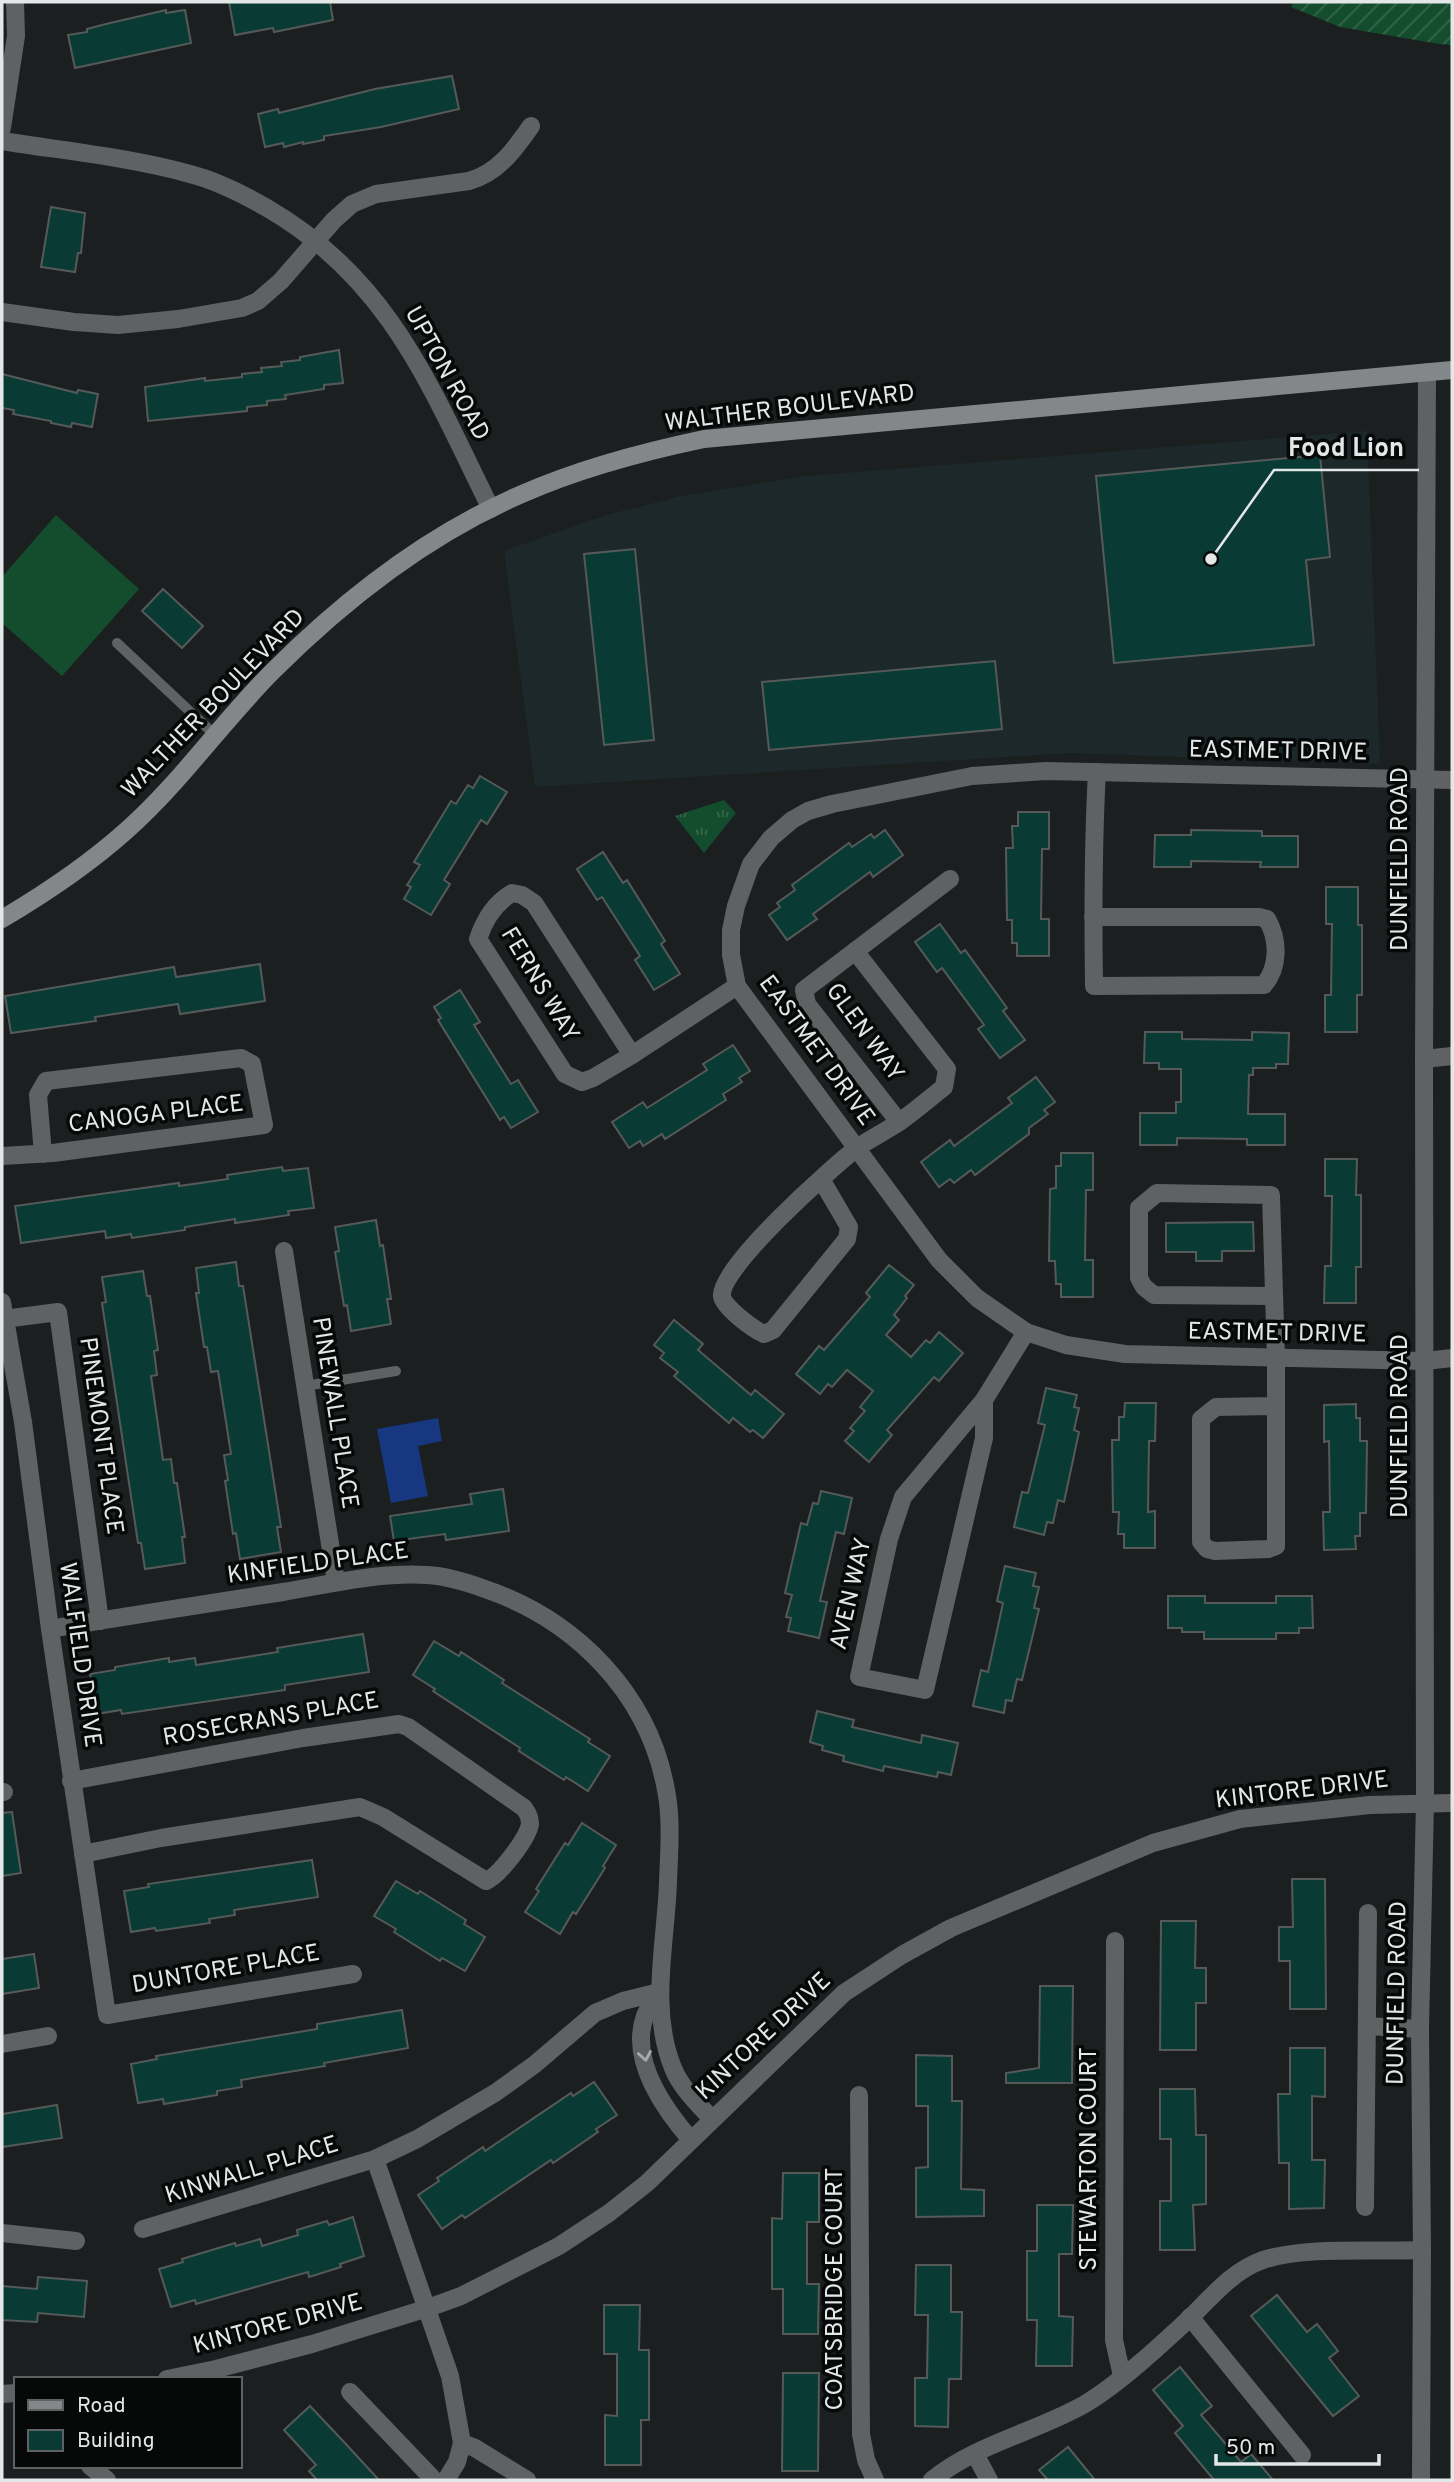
<svg xmlns="http://www.w3.org/2000/svg" width="1454" height="2482" font-family="Overpass,sans-serif">
	<style>
		.built { fill: #1c282a }
		.grass { fill: url(#grass-tufts) }
		.garden { fill: url(#garden-furrows) }
		.pitch { fill: #144d2d }
		.water { fill: #173780 }
		.building { fill: #093b34; stroke: #555a59; stroke-width: 2 }
		.lines { fill: none; stroke-linecap: round; stroke-linejoin: round }
		.service { stroke: #5f6162; stroke-width: 10 }
		.minor { stroke: #5f6162; stroke-width: 18 }
		.tertiary { stroke: #5f6162; stroke-width: 18 }
		.secondary { stroke: #848789; stroke-width: 18 }
		.oneway { stroke: #a8abab }
		.labels { text-anchor: middle; dominant-baseline: central; stroke-width: 7; stroke-linejoin: round; paint-order: stroke }
		.street-label { font-size: 24px; fill: #e3e7e7; stroke: #070909 }
		.leader { fill: none; stroke: #e3e7e7; stroke-width: 2.5 }
		.callout-dot { fill: #e3e7e7; stroke: #070909; stroke-width: 2.5 }
		.callout-label { font-size: 26px; text-anchor: middle; font-weight: bold; fill: #e3e7e7; stroke: #070909; stroke-width: 7; stroke-linejoin: round; paint-order: stroke }
	</style>
	<defs>
		<pattern id="grass-tufts" width="24" height="20" patternUnits="userSpaceOnUse" patternTransform="scale(1.75)"><rect width="24" height="20" fill="#144d2d"/><path d="M3 7l-1-3M5 7V3M7 7l1-3M15 17l-1-3M17 17v-4M19 17l1-3" fill="none" stroke="#36674b"/></pattern>
		<pattern id="garden-furrows" width="10" height="10" patternUnits="userSpaceOnUse" patternTransform="scale(1.75)"><rect width="10" height="10" fill="#144d2d"/><path d="M-1 1l2-2M0 10L10 0M9 11l2-2" fill="none" stroke="#36674b"/></pattern>
	</defs>
	<rect width="100%" height="100%" fill="#1b1f20"/>
	<path class="built" d="M1367,431l13,333 -310,-11 -535,34 -31,-236 102,-36 75,-19 125,-20z"/>
	<path class="grass" d="M724,800l12,13 -32,40 -29,-37z"/>
	<path class="garden" d="M1294,2h158v43l-13,-1 -99,-17 -49,-20z"/>
	<path class="pitch" d="M56,515l83,74 -77,87 -60,-53v-46z"/>
	<path class="water" d="M438,1418l4,23 -24,5 10,50 -37,7 -14,-74z"/>
	<g class="building">
		<path d="M229,2h101l3,18 -59,12 -1,-4 -38,7z"/>
		<path d="M166,10v3l19,-3 6,33 -116,25 -7,-33 19,-3v-3l19,-5z"/>
		<path d="M452,76l7,33 -78,18 -57,9v4l-21,4v-2l-19,5 -1,-4 -18,4 -7,-33 20,-5 1,4 96,-24z"/>
		<path d="M51,207l34,6 -4,40h-3l-3,19 -34,-5z"/>
		<path d="M339,350l4,33 -19,2v4l-39,6 1,4 -19,2v4l-20,2v4l-99,10 -3,-34 60,-9v3l37,-4v-3l20,-2 -1,-4 21,-2 -1,-4 19,-2v-3z"/>
		<path d="M2,374l75,19 1,-3 20,4 -6,33 -20,-4 -1,4 -20,-4v-2l-38,-7 1,-4 -12,-2z"/>
		<path d="M1320,455l10,102 -24,3 8,85 -200,18 -18,-187z"/>
		<path d="M635,549l19,191 -50,5 -20,-191z"/>
		<path d="M163,589l40,37 -21,22 -40,-37z"/>
		<path d="M995,661l7,68 -233,21 -7,-68z"/>
		<path d="M480,776l27,16 -20,32 -6,-4 -37,60 6,4 -19,31 -27,-16 7,-12 -4,-2 13,-20 -6,-3 37,-61 5,3 12,-19 5,3z"/>
		<path d="M1018,812h31v37h-7l-1,70h8v37h-32v-13h-5v-23h-5l-1,-72h7l-1,-22h6z"/>
		<path d="M885,830l18,25 -30,22 -3,-5 -57,42 4,5 -30,21 -18,-25 11,-8 -3,-4 18,-13 -3,-5 57,-42 3,4 19,-13 3,4z"/>
		<path d="M1191,830l71,1v5h36v31h-38l1,-5 -70,-1v6h-37l1,-32h36z"/>
		<path d="M603,852l20,31 4,-3 38,61 -4,3 19,30 -26,16 -19,-30 5,-4 -38,-59 -5,3 -20,-31z"/>
		<path d="M1326,887h32v38h4v70h-5v37h-32v-37h6l1,-71h-6z"/>
		<path d="M940,924l21,29 4,-3 42,58 -4,3 22,29 -25,18 -22,-29 6,-4 -42,-57 -5,4 -22,-30z"/>
		<path d="M260,964l5,37 -85,13 -2,-10 -83,13 1,4 -85,12 -6,-37 169,-29 2,10z"/>
		<path d="M460,990l20,32 -6,3 37,59 7,-4 20,32 -27,16 -7,-11 -4,3 -62,-100 3,-2 -7,-11z"/>
		<path d="M1145,1032h37v7l70,1v-8l37,1 -1,31h-12v4h-23v7h-4l-1,39h37v31h-38v-6l-70,-1v7h-37v-32h36v-11h5v-33h-22v-6h-15z"/>
		<path d="M733,1045l17,26 -11,7 3,4 -19,12 3,6 -61,39 -3,-5 -19,12 -3,-5 -11,7 -17,-26 31,-20 4,6 60,-38 -4,-6z"/>
		<path d="M1036,1077l19,25 -11,8 4,4 -19,14v6l-54,41 -4,-5 -17,13 -4,-4 -11,8 -18,-25 29,-22 4,6 58,-43 -4,-5z"/>
		<path d="M1061,1153h32v37h-7l-1,70h8v37h-32v-13h-5l-1,-23h-6l1,-72 6,-1v-22h5z"/>
		<path d="M1325,1159h32l-1,36h5v72h-5v36h-32l1,-37h6l1,-70h-7z"/>
		<path d="M282,1167l1,4 25,-3 6,40 -26,3 1,4 -54,8v-4l-50,8v3l-53,8 -1,-4 -25,4 -1,-7 -84,12 -6,-37 164,-23v3l49,-7 -1,-4z"/>
		<path d="M376,1220l4,26 3,-1 8,54h-4l4,25 -40,7 -4,-26 -3,1 -9,-54 4,-1 -4,-24z"/>
		<path d="M1253,1222l1,29h-32v10h-26v-9h-30v-29z"/>
		<path d="M236,1262l3,24h4l38,241h-4l4,25 -41,7 -4,-26 -3,1 -8,-53 3,-1 -4,-25 7,-1 -13,-83 -7,1 -4,-25h-3l-8,-54h3l-3,-25z"/>
		<path d="M889,1265l25,20 -9,11 2,2 -13,17 5,5 -13,15 25,22 15,-17 4,3 9,-11 24,21 -24,28 -5,-4 -47,53 5,5 -23,27 -24,-21 9,-10 -4,-3 15,-17 -5,-4 13,-16 -26,-21 -15,17 -4,-3 -8,10 -24,-20 23,-28 5,4 46,-53 -4,-4z"/>
		<path d="M143,1271l4,25h3l8,54 -4,1 3,24 -6,1 12,84 8,-1 3,24h3l8,54h-3l3,26 -40,6 -4,-26h-3l-36,-240 4,-1 -4,-25z"/>
		<path d="M674,1320l29,24 -5,6 53,45 4,-5 29,24 -21,24 -10,-8 -3,2 -17,-14 -4,5 -55,-47 4,-4 -18,-14 4,-5 -10,-8z"/>
		<path d="M1046,1388l31,7 -3,12 5,1 -5,22 5,2 -15,70 -6,-2 -5,23 -6,-1 -3,13 -30,-8 8,-35 6,1 17,-68 -7,-2z"/>
		<path d="M1125,1403h31l-1,38h-6l-1,71 7,-1v37h-31v-14h-6l1,-22h-6l-1,-72h7v-23h5z"/>
		<path d="M1356,1404v14h4v23h7l-1,72h-6v23h-5l1,13 -32,1 -1,-38h7l-1,-71 -5,1v-37z"/>
		<path d="M503,1489l6,42 -63,9 -1,-6 -51,7 -4,-25 82,-12 -2,-10z"/>
		<path d="M821,1491l31,7 -8,36 -8,-2 -16,69 7,1 -8,36 -31,-7 3,-13 -5,-1 6,-22 -7,-2 16,-70 6,2 6,-22 5,1z"/>
		<path d="M1005,1566l31,7 -3,13 6,1 -5,21 5,1 -17,71 -5,-1 -5,22 -6,-1 -2,13 -31,-7 8,-36 7,2 15,-69 -6,-2z"/>
		<path d="M1168,1596h37v7h71v-7h36l1,32h-14v5h-23v6h-72v-7h-22v-4h-14z"/>
		<path d="M363,1634l6,38 -84,13v5l-163,24 -1,-4 -25,4 -2,-12 -8,1 -3,-19 9,-1 -2,-9 25,-4v-3l54,-9v4l26,-4 1,7 82,-13 -1,-4z"/>
		<path d="M434,1641l25,15 2,-4 43,28 -2,3 88,56 -2,3 22,14 -22,35 -22,-14 -2,3 -45,-29 1,-3 -87,-57 2,-2 -22,-14z"/>
		<path d="M817,1711l37,9 -2,7 69,16 1,-8 36,8 -7,32 -13,-3 -1,5 -53,-11 -1,5 -40,-10 1,-5 -22,-6 1,-4 -13,-4z"/>
		<path d="M12,1812l9,61 -19,3v-63z"/>
		<path d="M582,1823l34,22 -13,21 2,2 -29,46 -3,-2 -13,22 -35,-22 14,-21 -3,-2 29,-46 3,2z"/>
		<path d="M312,1860l6,37 -84,13 1,5 -26,4 1,4 -54,8 -1,-3 -24,4 -7,-41 25,-4 -1,-3z"/>
		<path d="M1292,1879h33l1,130h-36v-48h-11v-34h14z"/>
		<path d="M396,1881l22,13 2,-3 46,29 -2,4 21,13 -20,34 -23,-13 -2,3 -46,-29 2,-3 -22,-13z"/>
		<path d="M1161,1921h35l-1,47h11v35h-10v47h-36z"/>
		<path d="M34,1954l5,34 -37,6v-35z"/>
		<path d="M1040,1986h33l-1,97h-66v-10l33,-5z"/>
		<path d="M402,2010l6,38 -84,15 1,3 -84,14 1,7 -25,4v4l-53,9 -1,-5 -25,4 -7,-39 26,-5 -1,-3 161,-27v-5z"/>
		<path d="M1290,2048h35v49l-13,-1v64h13l-1,48 -35,1v-46h-10l-1,-69h12z"/>
		<path d="M916,2055l36,1v45h10l-1,88 23,1v26l-68,1v-49l12,-1v-61h-12z"/>
		<path d="M594,2082l23,33 -21,14 2,3 -45,31 -2,-3 -86,58 -3,-3 -20,14 -24,-34 21,-14 -2,-3 46,-31 2,4 86,-58 2,3z"/>
		<path d="M1160,2089h35l1,46h10v69l-13,1 2,45h-35v-49h11v-62h-11z"/>
		<path d="M57,2105l5,33 -60,9v-33z"/>
		<path d="M783,2173h36v49h-12v62h12l-1,50h-35v-45h-11v-71l10,1z"/>
		<path d="M1037,2205h36l-1,49h-13v62l14,1 -1,49h-36l1,-46h-10v-69h10z"/>
		<path d="M353,2217l11,39 -24,8 1,3 -32,10 -1,-5 -112,32 -1,-4 -24,7 -12,-38 24,-7 -1,-3 53,-16 1,3 24,-7 2,7 36,-11 -1,-5 30,-9 2,4z"/>
		<path d="M916,2265h35v47h11l-1,67h-12l-1,48 -33,-1v-48h12l1,-63h-13z"/>
		<path d="M38,2277l49,4 -3,36 -46,-4 -1,9 -35,-2v-34l35,3z"/>
		<path d="M1277,2295l30,37 10,-8 21,27 -9,7 30,38 -26,20 -82,-100z"/>
		<path d="M604,2305h36l-1,45h10v70h-8v45h-36v-50l12,1v-62h-13z"/>
		<path d="M1180,2367l32,39 -11,9 40,47 10,-8 22,26h-59l-39,-47 8,-7 -30,-36z"/>
		<path d="M783,2373h36l-1,98h-36z"/>
		<path d="M310,2406l34,36 35,38h-62l-8,-9 7,-6 -32,-35z"/>
		<path d="M1068,2447l27,33h-47l-9,-10z"/>
	</g>
	<g class="lines">
		<g class="service">
			<path d="M117,643l99,93"/>
			<path d="M305,1386l91,-15"/>
		</g>
		<g class="minor">
			<path d="M2,128l14,-92 -1,-34"/>
			<path d="M2,141c62,10 127,16 188,33 27,7 53,20 77,34 123,71 164,180 224,301"/>
			<path d="M2,312l72,10 44,3 60,-6 64,-11 16,-7 23,-20 53,-61 18,-16 24,-10 93,-13c29,-8 46,-32 62,-55"/>
			<path d="M1452,780l-406,-9 -74,5 -140,28 -24,7 -16,9 -21,18 -20,26 -15,42 -5,24v25l6,31 202,274 38,38 49,34 40,13 59,9 300,7 27,-3"/>
			<path d="M512,893l10,2 12,8 98,152 -39,23 -11,4 -17,-8 -87,-135c6,-18 17,-36 34,-46z"/>
			<path d="M1093,917h166l8,2c12,21 12,48 -3,66l-170,1c-1,-72 -1,-143 3,-214"/>
			<path d="M632,1055l105,-69"/>
			<path d="M1424,1059l28,-3"/>
			<path d="M899,1122l-92,-118 -3,-14 146,-111"/>
			<path d="M2,1156l51,-3 211,-28 -12,-61 -11,-6 -195,23 -8,14 5,59"/>
			<path d="M821,1179l28,48 -2,12 -74,91 -9,4c-11,-5 -41,-27 -42,-38 -3,-28 110,-129 135,-148 13,-9 27,-16 41,-25 16,-11 31,-24 46,-36l3,-18 -92,-118"/>
			<path d="M284,1251l52,331"/>
			<path d="M1273,1296l-119,-1 -10,-8 -5,-9v-70l18,-15 114,2 5,164v187l-8,3 -53,2 -8,-2 -6,-7v-123l15,-12 59,-1"/>
			<path d="M2,1302l21,120 27,207 57,386 246,-41"/>
			<path d="M4,1319l54,-7 42,309"/>
			<path d="M984,1400l-81,97 -14,42 -30,138 66,13 59,-252v-38l42,-68"/>
			<path d="M50,1629c77,-13 155,-25 233,-37 48,-8 95,-20 144,-17 20,1 39,7 58,14 91,31 164,105 181,201 6,30 3,62 2,92 -2,61 -19,127 5,186 8,20 25,36 39,51"/>
			<path d="M71,1781l232,-43 96,-14 9,3 116,81c4,5 6,9 6,16 -2,14 -31,52 -44,57l-103,-64 -23,-10 -199,31 -78,16"/>
			<path d="M2,1792h2"/>
			<path d="M1115,1941l-1,399 8,36"/>
			<path d="M659,1992c-4,8 -11,16 -14,24 -16,44 19,93 46,124"/>
			<path d="M1367,2026l53,3"/>
			<path d="M2,2044l46,-8"/>
			<path d="M859,2095l2,339 5,26 9,20"/>
			<path d="M375,2159l75,217 12,67 -5,19 -11,18"/>
			<path d="M1365,2207l3,-294"/>
			<path d="M143,2229l232,-70 42,-20 78,-46 39,-28 61,-52 28,-12 36,-9"/>
			<path d="M2,2233l74,8"/>
			<path d="M1190,2317l112,138"/>
			<path d="M167,2379l49,-10 96,-25 116,-36 33,-12 98,-50 50,-33 38,-30 197,-190 58,-38 49,-27 202,-85 87,-24 130,-14 82,-2"/>
			<path d="M350,2392l84,88"/>
			<path d="M2,2394l14,-1"/>
			<path d="M462,2443l13,5 52,32"/>
			<path d="M975,2454l14,26"/>
			<path d="M90,2466l17,14"/>
			<path d="M932,2480c44,-36 104,-48 153,-76 35,-21 77,-60 107,-88 21,-21 42,-46 71,-56 43,-14 112,-8 159,-10"/>
		</g>
		<path class="tertiary" d="M1421,2480l1,-230 -2,-221 5,-227 -1,-743 3,-687"/>
		<path class="secondary" d="M2,919c44,-26 86,-54 125,-89 54,-48 95,-108 146,-159 72,-72 156,-137 249,-177 59,-26 120,-42 182,-55l748,-69"/>
	</g>
	<defs><path id="oneway-chevron" d="M-2-3.5L2.5 0L-2 3.5" fill="none" stroke-width="1.6" stroke-linecap="round" stroke-linejoin="round" transform="scale(1.75)"/></defs>
	<use class="oneway" href="#oneway-chevron" transform="translate(645 2056) rotate(80)"/>
	<g class="labels">
		<g class="street-label">
			<text transform="translate(446 374) rotate(61)">UPTON ROAD</text>
			<text transform="translate(790 409) rotate(-7)">WALTHER BOULEVARD</text>
			<text transform="translate(214 704) rotate(-46)">WALTHER BOULEVARD</text>
			<text transform="translate(1278 752) rotate(1)">EASTMET DRIVE</text>
			<text transform="translate(1401 859) rotate(-90)">DUNFIELD ROAD</text>
			<text transform="translate(539 985) rotate(59)">FERNS WAY</text>
			<text transform="translate(864 1033) rotate(54)">GLEN WAY</text>
			<text transform="translate(816 1051) rotate(54)">EASTMET DRIVE</text>
			<text transform="translate(156 1115) rotate(-7)">CANOGA PLACE</text>
			<text transform="translate(1277 1334) rotate(1)">EASTMET DRIVE</text>
			<text transform="translate(334 1413) rotate(81)">PINEWALL PLACE</text>
			<text transform="translate(1401 1426) rotate(-90)">DUNFIELD ROAD</text>
			<text transform="translate(100 1436) rotate(82)">PINEMONT PLACE</text>
			<text transform="translate(318 1564) rotate(-8)">KINFIELD PLACE</text>
			<text transform="translate(852 1594) rotate(-77)">AVEN WAY</text>
			<text transform="translate(79 1655) rotate(82)">WALFIELD DRIVE</text>
			<text transform="translate(271 1720) rotate(-10)">ROSECRANS PLACE</text>
			<text transform="translate(1302 1791) rotate(-7)">KINTORE DRIVE</text>
			<text transform="translate(226 1970) rotate(-10)">DUNTORE PLACE</text>
			<text transform="translate(1398 1993) rotate(-89)">DUNFIELD ROAD</text>
			<text transform="translate(764 2037) rotate(-43)">KINTORE DRIVE</text>
			<text transform="translate(1090 2159) rotate(-90)">STEWARTON COURT</text>
			<text transform="translate(252 2171) rotate(-17)">KINWALL PLACE</text>
			<text transform="translate(836 2289) rotate(-90)">COATSBRIDGE COURT</text>
			<text transform="translate(278 2325) rotate(-15)">KINTORE DRIVE</text>
		</g>
	</g>
	<path class="leader" d="M1211 559L1274 470H1419"/>
	<circle class="callout-dot" cx="1211" cy="559" r="7"/>
	<g class="callout-label">
		<text x="1346" y="456">Food Lion</text>
	</g>
	<rect width="1454" height="2482" fill="none" stroke="#e3e7e7" stroke-width="7"/>
	<rect x="14" y="2377" width="228" height="91" fill="#070909" stroke="#5f6262" stroke-width="2"/>
	<rect x="28" y="2400" width="35" height="10" fill="#848789" stroke="#5f6262" stroke-width="2"/>
	<text x="77" y="2412" font-size="21" fill="#e3e7e7">Road</text>
	<rect x="28" y="2430" width="35" height="21" fill="#093b34" stroke="#5f6262" stroke-width="2"/>
	<text x="77" y="2447" font-size="21" fill="#e3e7e7">Building</text>
	<path d="M1216 2454v10h163v-10" fill="none" stroke="#e3e7e7" stroke-width="3.5"/>
	<text x="1226" y="2454" font-size="21" fill="#e3e7e7" stroke="#070909" stroke-width="5" paint-order="stroke">50 m</text>
</svg>
